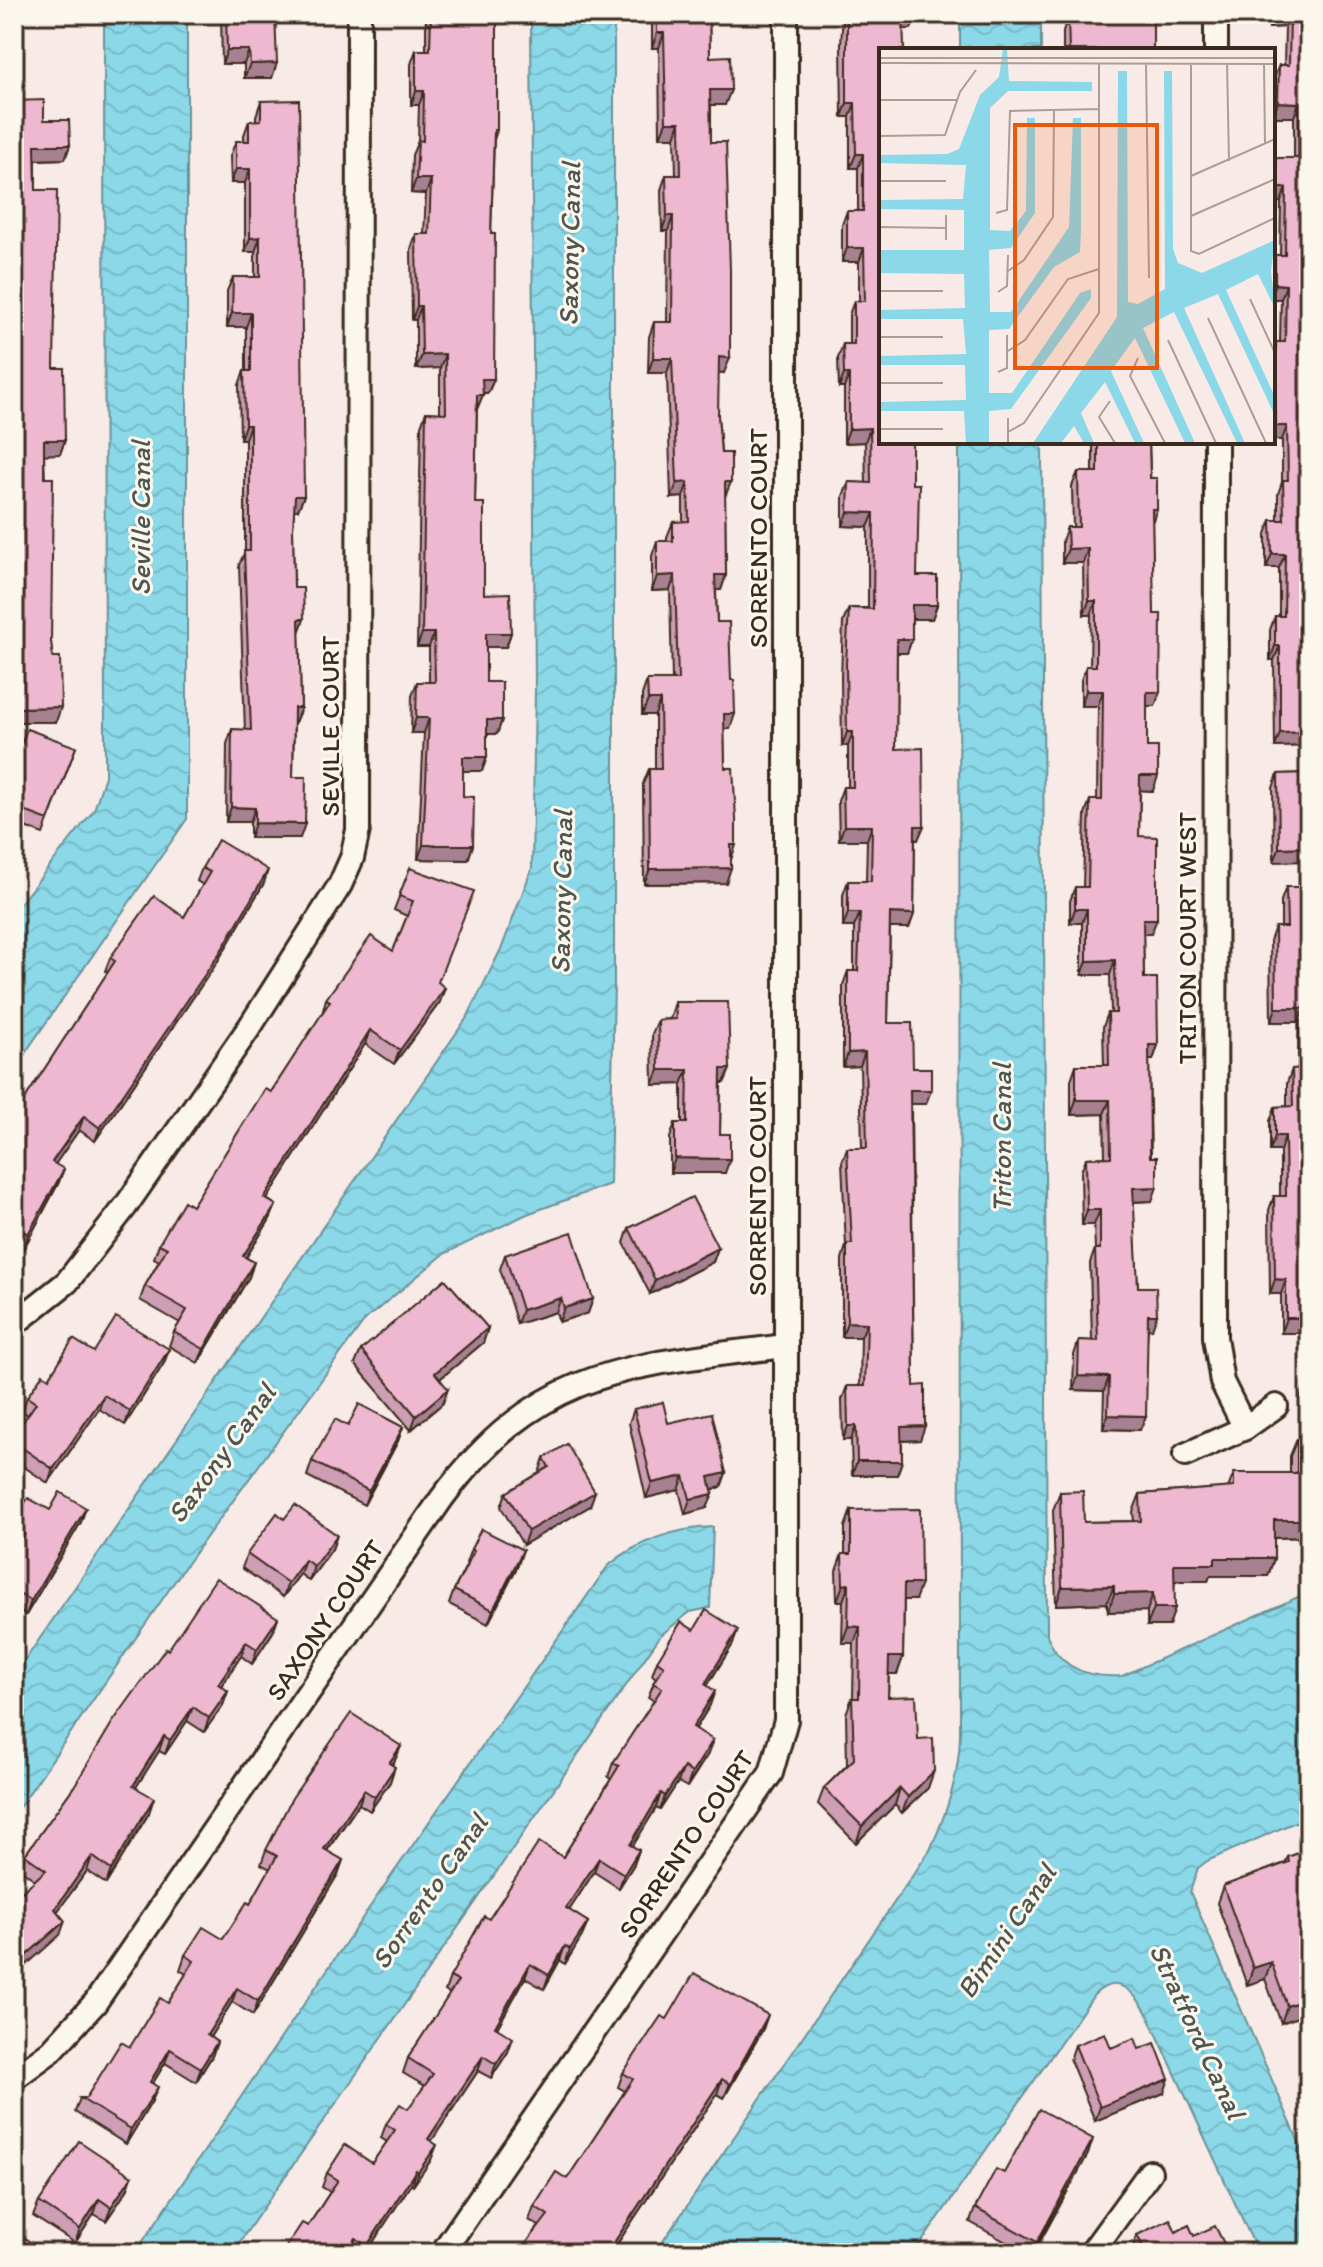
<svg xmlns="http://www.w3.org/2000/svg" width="1323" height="2267" font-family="Itim,sans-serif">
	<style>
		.water { fill: url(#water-waves); stroke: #6a9297; stroke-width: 2 }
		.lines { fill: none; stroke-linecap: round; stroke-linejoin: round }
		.street-casing { stroke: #3b2a1e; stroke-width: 28 }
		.street { stroke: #fbf7ec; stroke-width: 22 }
		.wall { fill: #cd9eb4; stroke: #3b2a1e; stroke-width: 2 }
		.shaded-wall { fill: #a78192; stroke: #3b2a1e; stroke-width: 2 }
		.building { fill: #eeb8d1; stroke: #3b2a1e; stroke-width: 2 }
		.labels { text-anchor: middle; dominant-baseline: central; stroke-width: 6; stroke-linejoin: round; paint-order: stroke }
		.street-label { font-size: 26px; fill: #3b2a1e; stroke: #fbf7ec }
		.water-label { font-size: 28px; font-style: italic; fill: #4f5650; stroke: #fbf7ec }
		.inset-road { fill: none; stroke: #ac9d97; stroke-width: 2 }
		.view { fill: #e8590c; fill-opacity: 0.15; stroke: #e8590c; stroke-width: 4 }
		.inset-edge { fill: none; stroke: #3b2a1e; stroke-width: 4 }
	</style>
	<defs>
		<pattern id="water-waves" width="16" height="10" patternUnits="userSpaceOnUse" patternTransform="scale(2)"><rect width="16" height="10" fill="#8ad8e8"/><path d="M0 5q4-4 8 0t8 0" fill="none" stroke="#78bac7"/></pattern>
	</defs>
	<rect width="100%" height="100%" fill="#f8eae7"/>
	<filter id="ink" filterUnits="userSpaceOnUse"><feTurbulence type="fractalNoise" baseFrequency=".0125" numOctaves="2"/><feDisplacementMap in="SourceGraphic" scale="16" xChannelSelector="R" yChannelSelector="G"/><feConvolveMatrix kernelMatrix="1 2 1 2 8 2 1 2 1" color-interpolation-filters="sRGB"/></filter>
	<g filter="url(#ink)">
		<g class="water">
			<path d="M104,14h83v805l-173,250v-158l80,-101 11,-34z"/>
			<path d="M531,14h83v970l-4,200 -83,30 -83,40 -78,65 -180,246 -172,250v-139l454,-660 34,-69 30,-79 3,-177z"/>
			<rect x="960" y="14" width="81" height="36"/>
			<path d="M959,442h83l5,1193c12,34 41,43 75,41l187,-84v224l-102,45 -9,7 -8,24 119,273v88h-51l-110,-238c-12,-21 -30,-44 -54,-20l-180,258h-259l275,-403c17,-38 29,-73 30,-115z"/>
			<path d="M713,1527l-3,81 -20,4 -29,23 -429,618h-97l243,-358 230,-329c29,-25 68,-38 105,-39z"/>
		</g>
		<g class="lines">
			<defs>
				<g id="street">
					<path d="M1216,50v-36"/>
					<path d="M1216,442l-1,895 7,45 23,46"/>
					<path d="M14,1324l53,-42 58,-75 126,-182 89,-140 12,-27 6,-28 1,-816"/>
					<path d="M1185,1455l60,-27 31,-22"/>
					<path d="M14,2078l37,-27 44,-48 347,-505c101,-134 189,-132 343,-152"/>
					<path d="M442,2253l329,-480 15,-53v-1706"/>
					<path d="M1091,2253l59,-81"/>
				</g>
			</defs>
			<use href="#street" class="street-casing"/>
			<use href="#street" class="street"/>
		</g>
		<g class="wall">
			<path d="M221,14h79l-3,6 -21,1 -4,57h-28v-14h-22z"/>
			<path d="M426,14h71v116l-3,10 -3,94 3,145 -6,14h-5l-6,16 -2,94 9,91 27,39 -5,14h-20v35l16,38 -5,14h-10v23l-5,14h-19v25l10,49 -5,15 -50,-1 6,-126h-13l1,-37 5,-14h12v-35h-12l4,-221 5,-14 14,1v-45l-24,1v-49h-4l-1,-71 5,-15h8l2,-40 -15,-1 1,-38 6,-14 1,-36h-8v-41l5,-14h10z"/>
			<path d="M652,14h57l1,43 15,48h-14v37l13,231 -6,-1v44l7,81 1,78 -5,15h-5l1,32 13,107h-6l1,39 6,92 -5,23 -82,1 -1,-100 6,-15h6v-54h-13v-20l5,-15h25l-2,-90 -18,1v-35l5,-15h10v-4l6,-15h10v-25l-12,1 -4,-125h-19l1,-36 5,-15h13l1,-91h-6l-1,-41 5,-15h10l-1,-38h-15l-1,-89h-7z"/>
			<path d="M843,14h73l-5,15h-8l-22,21 31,434 5,92 20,29 -5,14h-20v20l-5,14h-10l-1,96 22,91h-3l-1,74 -5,14h-19l-2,95 25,45 13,36h-15l3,282 6,54 -18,1v20l-5,14h-45l-1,-35h-8l-1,-40 5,-14h13l1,-49h-19v-78l4,-13 -4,-84 5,-14h15l-2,-82 -17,1v-82l5,-14h6v-44h-11v-32l5,-14h18l1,-41h-28l-1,-39 5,-14h5v-41h-6l-1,-69 2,-55 6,-14h19v-81l-25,-1v-30l6,-14 17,1 -1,-41 -21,1v-55h-5l-1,-30 5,-14h6v-29l5,-14h5v-39h-17v-37l5,-14h11v-43h-8v-51h-8l-1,-73z"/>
			<path d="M1269,14h40v732l-34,1 -1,-87h-4v-30l5,-14h4v-48h-13v-34l5,-14h7v-26l4,-12v-42h-9v-89l3,-9h4l1,-43h-8v-37l2,-7h5l1,-53h-8v-35l3,-9h18v-41h-21v-37l6,-15h5l1,-38 -16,1z"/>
			<path d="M1068,17l85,33h-90v-19z"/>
			<path d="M14,101l30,19 26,25 -5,14 -29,1v30l18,178 11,72 -5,14h-16l7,188 5,80h-42z"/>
			<path d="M261,101l43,395 -6,14h-4l-1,19 1,59 10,31 -5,12 2,77 -6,14h-1l-1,55 7,61h-50v-16h-24l1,-78 5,-15 13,1 -6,-165 6,-14v-112h-5l-1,-54 5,-14h2v-44h-19v-36l6,-14h22v-25h-10v-69h-14l-1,-27 6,-15h8v-6l5,-14h7v-5z"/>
			<path d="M1093,442h56l3,80 3,184h-8v41l6,44 -13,-1 -1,46 12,98h-8l1,44 14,67 -5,15h-4l3,141 -19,1 5,85 14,42h-4l-8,101 -37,-1 1,-38 -31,-1 1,-35 5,-15 13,1 -2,-78 5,-14 -1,-24h-12l-1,-53 5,-14 19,-1 -1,-43 -33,1v-35l5,-15h28l-1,-38 5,-14h3l-1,-38h-28v-52h-12v-22l5,-14h8l2,-73 5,-14h7l1,-94h-17v-26l5,-14h4l1,-51h-7l-1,-52h-21v-22l5,-14h6l-1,-41 6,-14h15z"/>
			<path d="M76,747l-33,87 -29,-11v-27l3,-8 -3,-1v-24z"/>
			<path d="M1309,773l-35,89 -1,-74 5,-14z"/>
			<path d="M202,868l62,15 -48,81 -121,177 -16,-11 -24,34 4,18 -35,66 -10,-6 1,-128 93,-142 -3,-1 5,-13 74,-41 19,-32 -6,-4z"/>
			<path d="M410,868l28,115 2,19 -46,62 -29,-20 -98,155 9,6 -6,14 -24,39 8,4 -5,15 -51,86 -29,-17 5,-14 6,-9 -40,-23 5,-14 14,-25 -5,-3 5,-14 33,-38 79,-114 51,-78 4,-15 67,-48 14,-35 -13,-6z"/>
			<path d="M1286,887h23v446h-28v-39h-11l-1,-84 5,-14h6v-45h-10v-30l5,-14 12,-1v-23l5,-14h6l1,-47h-28l-1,-81 5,-14h6v-26z"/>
			<path d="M675,1002l55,67 -6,14h-3l-1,51 5,39h-55v-35l5,-15h7v-39l-29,1 -1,-51 6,-14 12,-1z"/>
			<path d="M629,1228l89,20 -5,14 -63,32 -26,-51z"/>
			<path d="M505,1255l88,44 -5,14 -29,9 -3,-10 -39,12 -17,-55z"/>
			<path d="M488,1328l-5,15 -43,36 3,24 -32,27 -56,-66 6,-14z"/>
			<path d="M169,1349l-5,14 -39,62 -26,-16 -51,74 -34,-23v-25l14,-20 -6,-4 5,-14 22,-19 45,-26z"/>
			<path d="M1307,1379l2,158 -35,1v20l-6,18h-58l-2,5h-33l-6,45h-22v-15l-39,1 -1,-9 -51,2 -3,-95 7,-18 24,30 50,-1 -1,-9 7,-18 88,-6 6,-15h56v-17l7,-17h4v-43z"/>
			<path d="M634,1409l34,14 58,50 -5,14 -9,3 1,4 -6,14 -22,6 -6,-24 -33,8 -17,-75z"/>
			<path d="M348,1426l55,1 -5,14 -34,64 -57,-29 5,-15z"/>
			<path d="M544,1458l46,48 -67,39 -22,-38 5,-14 33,-20z"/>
			<path d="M851,1510l64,90h-11l-1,57 -6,17h-8l-1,23 30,42 10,49 -26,25 -7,-8 -39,38 -38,-39 6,-16 23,-23 -1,-51 6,-16h1l1,-55h-12l1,-42h-6l-1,-30 6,-17h3v-27z"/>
			<path d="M284,1519l53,16 -5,14 -23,32 -9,-7 -17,23 -41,-29 5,-14z"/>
			<path d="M14,1520l67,2 -55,93 -12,-7v-57l2,-4 -2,-1z"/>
			<path d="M471,1549l47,16 -30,59 -39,-20 5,-14 13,-26 -1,-1z"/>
			<path d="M694,1630l39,14 -26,42 3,19 -14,23 12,26 -21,33 -9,-5 -18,28 -4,-2 -24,38 7,4 -5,14 -15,24 -25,-16 -25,38 19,12 -6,14 -17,28 -5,-4 -16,29 -19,-11 -28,50 11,24 -17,26 -13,-7 -47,70v19l-18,26 -2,-2 -45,69h-15l-43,-27 22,-34 -8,-5 5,-14 45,-10 15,-21 -6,-4 5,-14 22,-15 17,-23 -22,-13 5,-15 42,-64 -5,-3 5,-14 39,-58 74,-62 48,-78 -3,-2 5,-14 41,-62 -6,-4 8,-19 -4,-3 5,-14z"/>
			<path d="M273,1632l-21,32 -11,-8 -20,30 7,5 -5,14 -19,27 -17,-11 -22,33 -6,-3 -23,36 13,26 -43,71 -19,-13 -30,41 3,23 -25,-55 -15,-11 5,-14 50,-70 93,-135z"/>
			<path d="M401,1746l-6,14 -3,5 -2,17 -20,29 -11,-7 -32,47 16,9 -5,14 -85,141 -21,-13 -22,35 7,5 -5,14 -16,26 -31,-19 -12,20 -1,18 -26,43 -51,-32 5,-14h6l82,-95 18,-29 -6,-4 5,-15 38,-16 27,-35 20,-35 -9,-5 5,-14z"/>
			<path d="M1309,1849v164l-28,10 -16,-44 -18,6 -30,-82 6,-17 62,-23 3,-6z"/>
			<path d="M667,2019l96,10 -39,69 -7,-4 -106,159h-92l20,-27 -10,-6 5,-14 33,-27 58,-88 -7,-4 5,-14z"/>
			<path d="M1075,2045l64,4 25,44 -69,28 -25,-61z"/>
			<path d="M1088,2154l-54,99h-8l-56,-31 5,-14 29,-35z"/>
			<path d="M132,2176l-5,14 -21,31 -12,-7 -19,29 -42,-27 6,-14z"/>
			<path d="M1176,2232l18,4 35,17h-95l-2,-3 5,-15z"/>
		</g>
		<g class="shaded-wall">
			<path d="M273,14h27l-3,6 -27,1z"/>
			<path d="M1274,14h16l-5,13 -16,1z"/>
			<path d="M903,15h13l-5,14h-13z"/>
			<path d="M657,33h7l-5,15h-7z"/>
			<path d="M227,50h22l-5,14h-22z"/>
			<path d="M277,63l-5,15h-28l6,-14z"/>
			<path d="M710,90h21l-6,15h-20z"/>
			<path d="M416,91h8l-5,14h-8z"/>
			<path d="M1278,102l21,1 -5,14h-21z"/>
			<path d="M847,103h8l-5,14h-8z"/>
			<path d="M666,122h14l-5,15h-15z"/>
			<path d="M35,145h35l-5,14 -35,1z"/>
			<path d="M856,154h7l-5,14h-8z"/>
			<path d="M236,169h14l-5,14h-14z"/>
			<path d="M416,179h15l-5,15 -15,-1z"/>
			<path d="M1276,188h10l-5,14h-8v-6z"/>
			<path d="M667,216h6l-5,15h-6z"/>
			<path d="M260,237l-5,15h-10l5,-14z"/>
			<path d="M847,248h17l-5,14h-17z"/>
			<path d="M1275,284l11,1 -5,14h-8v-9z"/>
			<path d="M417,306h4l-5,14h-4z"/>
			<path d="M232,313h19l-5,14h-19z"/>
			<path d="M14,345h5l-5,13z"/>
			<path d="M445,354l-5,14 -24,1 6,-14z"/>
			<path d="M719,357l11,1 -6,15 -11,-1z"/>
			<path d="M653,358h19l-5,15h-19z"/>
			<path d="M844,374h5l-5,14h-5z"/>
			<path d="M482,379h12l-6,14h-11z"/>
			<path d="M477,395h6l-6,14z"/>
			<path d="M245,425h5l-5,14h-5z"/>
			<path d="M1276,426h11l-5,14h-9v-7z"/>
			<path d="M870,428l-5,14 -21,1 5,-14z"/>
			<path d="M44,440h21l-5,14 -21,1z"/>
			<path d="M688,482l-5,15 -12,1 6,-15z"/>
			<path d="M725,482h6l-6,15z"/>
			<path d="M295,496h9l-6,14h-8z"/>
			<path d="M1152,509h5l-5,14z"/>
			<path d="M848,512l26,1 -6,14 -25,-1z"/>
			<path d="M1088,548l-5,15h-21l6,-14z"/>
			<path d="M1272,554h13l-6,14h-13z"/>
			<path d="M675,575l-5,15 -18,1 5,-15z"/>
			<path d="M715,575h11l-5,15h-11z"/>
			<path d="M1089,601h7l-5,14h-7z"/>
			<path d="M912,605h25l-5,14h-25z"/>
			<path d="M299,619h5l-5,14z"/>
			<path d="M422,633h12l-5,14h-12z"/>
			<path d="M486,633h25l-5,14h-26z"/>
			<path d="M897,639h15l-5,14h-15z"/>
			<path d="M1275,646h5l-6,14h-4z"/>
			<path d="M1086,691h17l-5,15h-17z"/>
			<path d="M1147,692h13l-5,14h-13z"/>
			<path d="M648,700h12l-5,15h-13z"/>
			<path d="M61,707l-5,15h-42v-14z"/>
			<path d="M294,708h7l-6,14h-6z"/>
			<path d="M724,714h11l-5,15h-12z"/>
			<path d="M416,718h13l-5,15h-13z"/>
			<path d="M487,720h15l-5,14h-15z"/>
			<path d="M847,732h6l-5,14h-6z"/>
			<path d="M1309,732v14l-34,1 5,-14z"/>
			<path d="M463,757h24l-5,14h-24z"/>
			<path d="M1140,776h18l-5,15 -18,-1z"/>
			<path d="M231,807l24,1 -5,14h-24z"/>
			<path d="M255,823l50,1 -5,14h-50z"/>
			<path d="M844,826h28l-5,14h-28z"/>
			<path d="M915,826h9l-6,14h-8z"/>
			<path d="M423,845h50l-5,15 -50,-1z"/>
			<path d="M731,845h5l-5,15z"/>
			<path d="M1309,847v14l-35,1 5,-14z"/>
			<path d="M731,868l-5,15 -82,1 6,-15z"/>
			<path d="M268,870l-4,13 -48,81 -121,177 5,-13z"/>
			<path d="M1075,909h12l-5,14h-12z"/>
			<path d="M848,913h12l-6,14h-11z"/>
			<path d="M890,913l24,1 -5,14h-24z"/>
			<path d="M1143,919h14l-6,15h-13z"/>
			<path d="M1115,960l-5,15h-28l5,-14z"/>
			<path d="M445,988l-5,14 -46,62 6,-14z"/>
			<path d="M1276,1008h28l-5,14h-28z"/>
			<path d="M370,1030l-5,14 -106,168 5,-14z"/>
			<path d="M1149,1045h9l-5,15h-10z"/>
			<path d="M865,1052l-5,14 -17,1 5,-14z"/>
			<path d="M721,1069h9l-6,14h-8z"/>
			<path d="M659,1070h29l-6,14 -29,1z"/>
			<path d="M910,1090h21l-5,14h-21z"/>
			<path d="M1076,1100h34l-6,14 -33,1z"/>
			<path d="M84,1116l-5,14 -32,46 5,-14z"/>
			<path d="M1275,1136h10l-5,15h-10z"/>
			<path d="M675,1158l55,1 -5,14h-55z"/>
			<path d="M64,1169l-5,13 -35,66 4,-14z"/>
			<path d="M1157,1187l-5,14 -24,1 5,-14z"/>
			<path d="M276,1205l-6,14 -32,51 5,-14z"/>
			<path d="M1087,1210h13l-6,15h-12z"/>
			<path d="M718,1248l-5,14 -63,32 5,-14z"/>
			<path d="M254,1262l-5,15 -51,86 6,-14z"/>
			<path d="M1275,1279l11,1 -5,14h-11z"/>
			<path d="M561,1298l-5,14 -39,12 5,-14z"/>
			<path d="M593,1299l-5,14 -29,9 5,-14z"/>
			<path d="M1148,1315h9l-5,14 -9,1z"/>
			<path d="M1286,1318h23v15h-28z"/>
			<path d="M847,1322l20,1 -6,14h-19z"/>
			<path d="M488,1328l-5,15 -53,44 5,-14z"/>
			<path d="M169,1349l-5,14 -39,62 5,-14z"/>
			<path d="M1078,1376l31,1 -5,14 -31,-1z"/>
			<path d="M448,1389l-5,14 -32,27 5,-14z"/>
			<path d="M104,1395l-5,14 -51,74 5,-14z"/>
			<path d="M1108,1415l38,1 -6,14 -37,-1z"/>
			<path d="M848,1426h8l-5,14h-8z"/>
			<path d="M925,1426l-5,14 -24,1 5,-14z"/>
			<path d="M403,1427l-5,14 -34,64 5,-14z"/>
			<path d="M857,1461h45l-5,14h-45z"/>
			<path d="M726,1473l-5,14 -18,5 6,-15z"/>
			<path d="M684,1476l-5,14 -33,8 6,-15z"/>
			<path d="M595,1492l-5,14 -67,39 5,-14z"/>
			<path d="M713,1494l-6,14 -22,6 5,-15z"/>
			<path d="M86,1508l-5,14 -55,93 5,-14z"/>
			<path d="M1274,1520h35v17l-41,1z"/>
			<path d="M337,1535l-5,14 -23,32 5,-15z"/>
			<path d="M523,1550l-5,15 -30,59 5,-14z"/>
			<path d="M1215,1558h59l-6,18h-58l-2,5h-40l6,-17z"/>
			<path d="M305,1560l-5,14 -17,23 5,-14z"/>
			<path d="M849,1584l-6,17h-6l6,-16z"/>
			<path d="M904,1584h17l-6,16h-17z"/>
			<path d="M1114,1586l-7,17 -51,2 6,-18z"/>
			<path d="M1153,1593l-6,18 -39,1 6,-18z"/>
			<path d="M1154,1608h21l-6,18h-22z"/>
			<path d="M278,1618l-5,14 -21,32 5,-15z"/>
			<path d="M848,1626l12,1 -6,16h-12z"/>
			<path d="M738,1630l-5,14 -34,55 6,-15z"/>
			<path d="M246,1642l-5,14 -28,42 5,-14z"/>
			<path d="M889,1657h14l-6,17h-14z"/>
			<path d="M228,1691l-5,14 -19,27 5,-14z"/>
			<path d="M715,1691l-5,14 -22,36 5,-14z"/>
			<path d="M193,1707l-6,14 -22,33 5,-14z"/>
			<path d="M164,1736l-5,15 -31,49 5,-14z"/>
			<path d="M713,1740l-5,14 -21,33 5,-14z"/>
			<path d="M401,1746l-6,14 -11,17 5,-14z"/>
			<path d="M395,1767l-5,15 -20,29 5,-14z"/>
			<path d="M684,1767l-6,15 -18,28 5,-14z"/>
			<path d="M934,1771l-6,17 -26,25 6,-16z"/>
			<path d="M900,1788l-5,17 -39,38 6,-17z"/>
			<path d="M364,1790l-5,14 -41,59 6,-14z"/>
			<path d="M661,1793l-5,15 -31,51 5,-14z"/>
			<path d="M154,1798l-5,15 -43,71 5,-14z"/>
			<path d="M639,1850l-5,14 -15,24 5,-14z"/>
			<path d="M92,1856l-5,15 -38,52 6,-14z"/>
			<path d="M599,1858l-5,14 -33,51 5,-15z"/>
			<path d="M343,1860l-5,14 -85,141 5,-14z"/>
			<path d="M65,1921l-5,14 -46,41v-10z"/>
			<path d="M588,1922l-6,14 -17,28 5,-15z"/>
			<path d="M565,1946l-5,14 -16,29 5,-14z"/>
			<path d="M1271,1962l-6,17 -18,6 6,-17z"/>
			<path d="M530,1964l-5,14 -35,63 5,-14z"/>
			<path d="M237,1988l-5,14 -30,48 5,-15z"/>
			<path d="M1309,1998v15l-28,10 6,-17z"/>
			<path d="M768,2015l-5,14 -39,69 6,-14z"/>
			<path d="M513,2038l-5,14 -17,26 5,-14z"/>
			<path d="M217,2042l-5,14 -16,26 5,-14z"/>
			<path d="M170,2049l-5,14 -20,33 5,-14z"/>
			<path d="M483,2056l-5,15 -55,83 5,-15z"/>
			<path d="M722,2079l-5,15 -106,159h-4z"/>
			<path d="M1169,2079l-5,14 -69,28 5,-14z"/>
			<path d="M158,2087l-6,14 -26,43 5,-15z"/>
			<path d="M1093,2139l-5,15 -55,99 4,-11z"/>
			<path d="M437,2145l-6,15 -18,26 5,-14z"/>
			<path d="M416,2170l-5,14 -45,69h-2l3,-7z"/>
			<path d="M132,2176l-5,14 -21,31 5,-14z"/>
			<path d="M99,2199l-5,15 -19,29 5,-14z"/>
			<path d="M356,2238l-6,14 -4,1z"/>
		</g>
		<g class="building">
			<path d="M226,14h49l2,49 -27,1 -1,-14h-22z"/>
			<path d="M431,14h66v116h-3l-3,104h4l-1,145h-12l1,16h-6l-2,108h9v91l26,-1 1,40h-25v49h16v38h-15v37h-24v39l11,1 -1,48h-50l6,-127h-13l1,-36h18l-1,-49h-12l4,-221 20,1 -1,-59 -23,1 -1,-49h-4l-1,-72h13l2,-55h-15l2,-39 5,1 1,-50h-8v-41h14z"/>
			<path d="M657,14h52l1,43 20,-1 1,34h-21l1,52h15l4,128v88l-11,-1 -1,59 3,37h10v29h-6l1,93h-11l2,47h12l2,58h3l1,34h-11l1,54h8l3,51v26h-5v23l-81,1 -1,-100h12l-1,-69h-12l-1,-20h31l-3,-105 -18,1v-35h16v-19l16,-1 -1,-39 -11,1 -5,-125h-19l1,-36h18l1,-106h-6l-1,-41h15l-1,-53h-14l-2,-89h-7z"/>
			<path d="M847,14h69v1h-13l1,35h-23v392h31v42h7l-2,92h20v29h-25v34h-15l-1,110 27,-1 1,78h-9l-1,88 -24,-1 -2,110h24l1,45h18v22h-21l4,296 11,-1v41l-24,1 1,34h-45l-1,-35h-8l-1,-40h18l2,-63 -20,-1v-78h5l-5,-96h20l-2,-96 -17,1v-82h10l2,-58h-12v-32h23l1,-55h-28l-1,-39h10v-55h-6l-1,-69 3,-55 24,1 1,-96 -26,-1 1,-30 22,1 -1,-55 -21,1v-55h-5l-1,-30h11v-43h11l-1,-53h-17v-37h16v-57h-7l-1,-51h-8z"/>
			<path d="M1290,14h19v718l-29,1v-87h-5v-30h9l1,-62h-13l-1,-34h13l-1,-40h5l-1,-54h-11l-1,-34 1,-50h9l1,-57 -11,-1v-29h10l1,-67h-10v-30h23v-55l-21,-1 1,-37h10z"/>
			<path d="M1153,16v34h-84l-1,-33z"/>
			<path d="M44,100v20h25l1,25h-35l1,45h21l-3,178h10l1,72h-21v38h9l-2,164 2,15h7l1,50 -47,1v-37h3l-1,-53h-2v-207h6l-1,-66h-5v-244z"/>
			<path d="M299,100l5,396h-9l-2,33 1,59h9l1,31h-5l2,89h-7l-1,69h13l-1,47 -50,-1v-15l-24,-1 1,-78 19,1 -7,-179h6v-126h-5l-1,-54h7v-58h-19l1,-36h27v-40l-10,1v-69h-14v-28h13v-20l12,-1v-19z"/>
			<path d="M1098,442h51l1,36h7v31h-5l2,105h7l-1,78h-13v55h11v29h-18l-1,60 18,1v82h-14l1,59h13l1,67h-9l1,112h7v30l-24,1 5,99h18l1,28h-9l-2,101 -38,-1 1,-38 -31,-1 1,-36 19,1 -3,-92h5v-39h-13l-1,-52 25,-1 -1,-57h-34v-35h33l-1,-52h8l-1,-53 -28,1v-52h-12v-22h13l2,-87h12l1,-109h-17v-25h10v-65h-7l-1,-53 -20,1 -1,-22h12l-1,-55h20z"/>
			<path d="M27,729l49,18 -28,73 -34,-13v-11l8,-22 -8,-3v-8z"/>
			<path d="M1309,773v74l-30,1 -1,-74z"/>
			<path d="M218,840l50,30 -47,81 -121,177 -16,-12 -32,46 12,7 -36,65 -14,-8v-97l6,-11 -5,-4 100,-153 -5,-3 44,-62 30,21 26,-45 -8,-4z"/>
			<path d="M410,868l64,23 -36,91 7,6 -45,62 -30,-20 -106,168 12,7 -33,51 11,6 -50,87 -30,-17 13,-22 -42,-24 22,-38 -8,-4 25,-43 8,5 73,-117 6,3 59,-91 -4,-2 45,-63 22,15 20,-50 -14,-5z"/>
			<path d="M1286,887h23v431h-23v-38l-11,-1 -1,-83h12l-1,-60h-10v-29l18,-1 -1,-37 11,-1 1,-60h-28l-1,-81h12z"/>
			<path d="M675,1002h53l2,67h-9l-1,65h10v25l-55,-1v-35h12l1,-53h-29l-1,-50 18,-1z"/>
			<path d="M692,1197l26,51 -63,32 -26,-52z"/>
			<path d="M572,1232l21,67 -29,9 -3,-10 -39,12 -17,-55z"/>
			<path d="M445,1279l43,49 -53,45 13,16 -32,27 -55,-66z"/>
			<path d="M116,1317l53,32 -39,62 -26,-16 -51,74 -39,-27v-7l22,-32 -9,-6 16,-23 6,4 24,-39 21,13z"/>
			<path d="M1307,1379h2v141h-35v38h-59v6h-41l1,44h-21l-1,-15 -39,1v-8l-52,1 -2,-95 23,-1 1,31 57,-1 -1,-27 94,-7v-14h63v-34h10z"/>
			<path d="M663,1402l5,21 44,-10 14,60 -17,4 4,17 -23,5 -6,-23 -32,7 -18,-74z"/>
			<path d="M359,1404l44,23 -34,64 -57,-30 23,-42 13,7z"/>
			<path d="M567,1444l28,48 -67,39 -22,-38 43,-26 -5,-9z"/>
			<path d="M60,1492l26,16 -55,93 -17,-10v-40l10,-17 -10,-5v-9l14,-22 22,12z"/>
			<path d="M295,1505l42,30 -23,31 -9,-6 -17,23 -41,-29 30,-41 7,6z"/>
			<path d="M920,1509l1,75h-17l-1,73h-14l-1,40 28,-1 2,43 15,-1 1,33 -26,26 -8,-9 -38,38 -38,-38 30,-29 -2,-61h7l1,-71 -12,-1 1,-42 -6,1 -1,-31h9v-44z"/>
			<path d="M481,1529l42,21 -30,60 -39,-20 20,-39 -3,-2z"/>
			<path d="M216,1578l62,40 -21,31 -11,-7 -28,42 10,7 -19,27 -16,-11 -23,33 -6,-4 -31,50 21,12 -43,72 -19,-14 -37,53 10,12 -51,45v-67l32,-29 -21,-15 50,-70 37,-62 54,-75 2,2z"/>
			<path d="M706,1610l32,20 -33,54 10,7 -22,36 20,13 -21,33 -8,-6 -19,29 -4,-3 -31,52 9,5 -15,24 -25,-16 -33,50 22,14 -18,27 -5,-3 -16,29 -19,-11 -35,63 18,11 -17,26 -13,-8 -55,83 9,6 -19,27 -2,-2 -49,76 -11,-8 -10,15h-64l20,-30 6,3 30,-46 -11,-7 18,-28 27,18 23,-33 -9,-6 14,-20 8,5 25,-35 -25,-16 50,-77 -8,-4 34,-61 5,3 50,-77 24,15 56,-91 -6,-3 49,-75 -9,-5 11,-17 -7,-5 24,-39 13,8z"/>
			<path d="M351,1713l50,33 -12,17 6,4 -20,30 -11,-7 -40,59 19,11 -85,141 -21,-13 -30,47 10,7 -16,26 -31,-19 -20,33 8,5 -27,42 -51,-31h6l35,-56 9,5 30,-49 8,5 26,-42 -9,-6 18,-28 20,12 24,-37 3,2 27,-48 -11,-6 26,-52z"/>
			<path d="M1309,1849v149l-22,8 -16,-44 -18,6 -30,-82 66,-24 -1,-5z"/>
			<path d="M694,1973l74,42 -38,69 -8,-5 -115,174 -10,-6 -4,6h-74l29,-38 -14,-9 22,-34 11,7 66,-100 -10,-6 38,-57 6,3z"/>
			<path d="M1105,2033l6,15 24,-10 4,11 16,-6 14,36 -69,28 -25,-62z"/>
			<path d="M1039,2109l54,30 -56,103 -62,-34 21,-39 8,4z"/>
			<path d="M79,2141l53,35 -21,31 -12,-8 -19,30 -41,-27z"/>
			<path d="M1170,2219l6,13 13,-7 5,11 21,-10 14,27h-83l-9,-18z"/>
			<path d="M23,2237l23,16h-32v-3z"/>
		</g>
	</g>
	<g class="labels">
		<g class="street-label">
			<text transform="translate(758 538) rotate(-90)">SORRENTO COURT</text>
			<text transform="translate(330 726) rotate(-90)">SEVILLE COURT</text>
			<text transform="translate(1187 938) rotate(-90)">TRITON COURT WEST</text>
			<text transform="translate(757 1186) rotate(-90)">SORRENTO COURT</text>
			<text transform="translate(325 1620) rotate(-56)">SAXONY COURT</text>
			<text transform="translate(686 1844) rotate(-56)">SORRENTO COURT</text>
		</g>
		<g class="water-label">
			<text transform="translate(569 244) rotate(-89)">Saxony Canal</text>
			<text transform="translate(140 518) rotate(-90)">Seville Canal</text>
			<text transform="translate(561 892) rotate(-89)">Saxony Canal</text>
			<text transform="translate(1001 1138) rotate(-90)">Triton Canal</text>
			<text transform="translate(221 1453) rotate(-54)">Saxony Canal</text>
			<text transform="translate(429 1891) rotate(-55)">Sorrento Canal</text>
			<text transform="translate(1006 1931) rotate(-56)">Bimini Canal</text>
			<text transform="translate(1198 2031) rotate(65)">Stratford Canal</text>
		</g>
	</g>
	<g transform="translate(879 48)">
		<rect width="396" height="396" fill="#f8eae7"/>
		<path d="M124,1h4l2,32 83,1v9h-84l-18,17v122l20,1 16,-20 1,-93h8v95l-24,35 -22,2 1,62h21l58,-85 4,-109h8v113l-1,21 -26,15 -45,62 -20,1v63h23l68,-100 11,-4v9l-80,111 -22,2v32h-23l-2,-32h-85v-9l87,-2 -1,-35h-86v-9l87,-2 -3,-35h-84v-9l86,-2 -1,-34 -85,-1v-23h85v-40l-85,-1v-9l84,-1 3,-34 -87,-2v-8l68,-1 12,-5 21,-54 19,-18zM239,23h9l1,231 10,2 27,-15 -1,-218h8l1,178 5,14 24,10 73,-33 -4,31 4,37 -17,-34 -32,16 49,107v19l-57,-122 -34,14 61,135h-8l-63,-131 -31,16 52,115h-10l-50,-105 -24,33 33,72h-9l-30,-61 -24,31 13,30h-10l-10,-17 -13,17h-28l84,-126z" fill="#8ad8e8"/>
		<path class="inset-road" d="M0,10h396M0,15l396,1M267,15l3,215M312,15v188l8,3 76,-36M348,15l2,98M385,16l1,80M0,52h78M0,88l66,-1 15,-43 16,-22M312,128l84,-37M0,133h67M117,165l11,-3 3,-99 89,-2M67,167v25M312,168l84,-37M0,179l67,1M129,223l16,-11 29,-43 1,-108M0,243h64M119,244l9,-6 1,-31M371,251l25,54M329,270l58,125M0,289h64M289,292l48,103M129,303l17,-11 43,-61 31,-10M259,310l-8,18 35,67M119,324l9,-4v-33M0,335h64M231,353l-11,16 16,26M129,370v25M0,381h64M129,384l16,-9 75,-110v-250"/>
		<path class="view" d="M136,77h142v243h-142z"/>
		<rect width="396" height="396" class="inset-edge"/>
	</g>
	<rect width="1323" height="2267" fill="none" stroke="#fbf7ec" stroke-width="48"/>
	<rect x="24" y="24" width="1275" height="2219" fill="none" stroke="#3b2a1e" stroke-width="3" filter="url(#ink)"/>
</svg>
